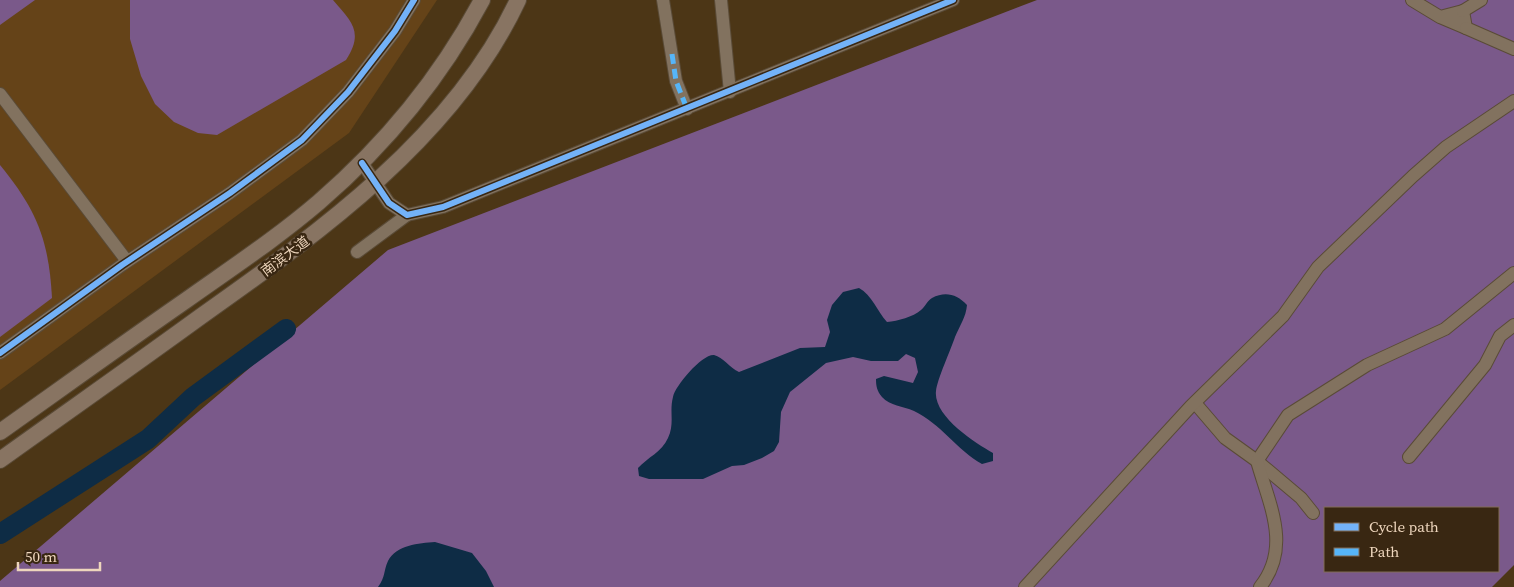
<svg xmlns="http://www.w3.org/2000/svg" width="1514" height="587" font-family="'Source Serif 4','Noto Sans SC',serif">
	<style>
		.built { fill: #654318 }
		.green { fill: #7a598a; fill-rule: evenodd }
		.water { fill: #0e2c45 }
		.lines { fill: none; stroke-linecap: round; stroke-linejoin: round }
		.river { stroke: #0e2c45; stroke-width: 20 }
		.minor-casing { stroke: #5a4b37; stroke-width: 14 }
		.major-casing { stroke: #5a4b37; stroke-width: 18 }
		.minor { stroke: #82725f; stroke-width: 12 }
		.major { stroke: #887462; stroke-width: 16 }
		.quiet { stroke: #56b5f8; stroke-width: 5; stroke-dasharray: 10 5; stroke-linecap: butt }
		.cycleway-casing { stroke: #392712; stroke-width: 9 }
		.cycleway { stroke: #73b2f8; stroke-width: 6 }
		.labels { text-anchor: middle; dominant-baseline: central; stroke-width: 5; stroke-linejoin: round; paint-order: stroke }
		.street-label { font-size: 14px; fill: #eed6bd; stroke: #392712 }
	</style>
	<rect width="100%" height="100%" fill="#4c3616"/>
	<path class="built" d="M0,0h437l-88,133 -349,257z"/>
	<g class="green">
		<path d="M0,0h35l-35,25z"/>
		<path d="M130,0h203c19,22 31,32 13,60l-129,75 -19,-2 -24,-11 -19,-18 -14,-28 -11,-37z"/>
		<path d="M1037,0h477v565l-22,22h-1492v-6l388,-331zM1325,508h173v63h-173z"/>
		<path d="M0,165c37,45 49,76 52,133l-52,39z"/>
	</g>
	<g class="water">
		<path d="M859,288c13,7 18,23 28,34 11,-1 26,-5 34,-12 4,-3 6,-9 11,-12 13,-7 25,-4 35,7 -1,12 -7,20 -12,32 -4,12 -18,43 -19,54 -3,25 39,52 57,62v8l-11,3c-25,-14 -42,-41 -68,-53 -11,-5 -24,-5 -32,-14 -5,-6 -6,-11 -6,-18l8,-3 29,7 5,-11 -3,-14 -9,-4 -8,7h-27l-18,-4 -27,6 -36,29 -9,20 -2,30 -5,9 -12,7 -18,7 -12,1 -29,13h-54l-10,-3 -1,-8c10,-11 24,-16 30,-30 7,-15 1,-26 5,-41 2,-11 29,-43 41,-42 9,2 16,13 25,17l61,-24 25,-1 5,-15 -3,-12 5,-15 11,-13z"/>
		<path d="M435,542l37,11 14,18 8,16h-116c8,-11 5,-15 10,-26 8,-16 31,-18 47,-19z"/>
	</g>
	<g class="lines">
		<path class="river" d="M0,534l148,-95 45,-42 93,-68"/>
		<defs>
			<g id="minor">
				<path d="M663,0l13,81 11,28"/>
				<path d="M721,0l9,92"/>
				<path d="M1412,0l28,17 26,11 -3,-17 -23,6"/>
				<path d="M1463,11l18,-11"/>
				<path d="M1466,28l48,21"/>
				<path d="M0,94l127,167"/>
				<path d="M362,163l27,40 18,12 36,-8 510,-207"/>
				<path d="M357,252l50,-37"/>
				<path d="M0,353l122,-88 108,-72 72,-53 46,-48 47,-61 19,-31"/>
				<path d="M1195,403l30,35 32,23 44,37 12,15"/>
				<path d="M1409,457l76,-92 15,-29 14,-11"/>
				<path d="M1025,587l166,-181 92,-90 35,-49 95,-91 33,-29 68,-46"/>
				<path d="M1260,587c32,-40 9,-83 -3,-126l31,-46 79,-50 78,-36 69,-56"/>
			</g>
			<g id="major">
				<path d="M0,432c62,-44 123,-88 185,-131 45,-32 92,-63 134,-99 66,-57 122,-125 163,-202"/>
				<path d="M0,460c67,-48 134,-95 200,-143 120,-85 254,-180 318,-317"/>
			</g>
		</defs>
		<use href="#minor" class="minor-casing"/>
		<use href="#major" class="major-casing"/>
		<use href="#minor" class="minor"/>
		<use href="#major" class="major"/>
		<path class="quiet" d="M672,54l4,27 11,28"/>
		<defs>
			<g id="cycleway">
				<path d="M362,163l27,40 18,12 36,-8 510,-207"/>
				<path d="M0,353l122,-88 108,-72 72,-53 46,-48 47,-61 19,-31"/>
			</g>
		</defs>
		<use href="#cycleway" class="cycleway-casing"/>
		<use href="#cycleway" class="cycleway"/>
	</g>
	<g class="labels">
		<g class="street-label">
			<text transform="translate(285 256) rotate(-37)">南滨大道</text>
		</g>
	</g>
	<rect x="1324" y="507" width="175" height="65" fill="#392712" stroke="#816d56"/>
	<rect x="1334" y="523" width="25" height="8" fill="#73b2f8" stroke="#816d56"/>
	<text x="1369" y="532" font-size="15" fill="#eed6bd">Cycle path</text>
	<rect x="1334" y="548" width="25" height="8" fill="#56b5f8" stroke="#816d56"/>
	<text x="1369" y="557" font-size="15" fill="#eed6bd">Path</text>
	<path d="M18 562v8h82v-8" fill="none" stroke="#eed6bd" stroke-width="2.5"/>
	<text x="25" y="562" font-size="15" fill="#eed6bd" stroke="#392712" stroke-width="4" paint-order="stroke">50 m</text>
</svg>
